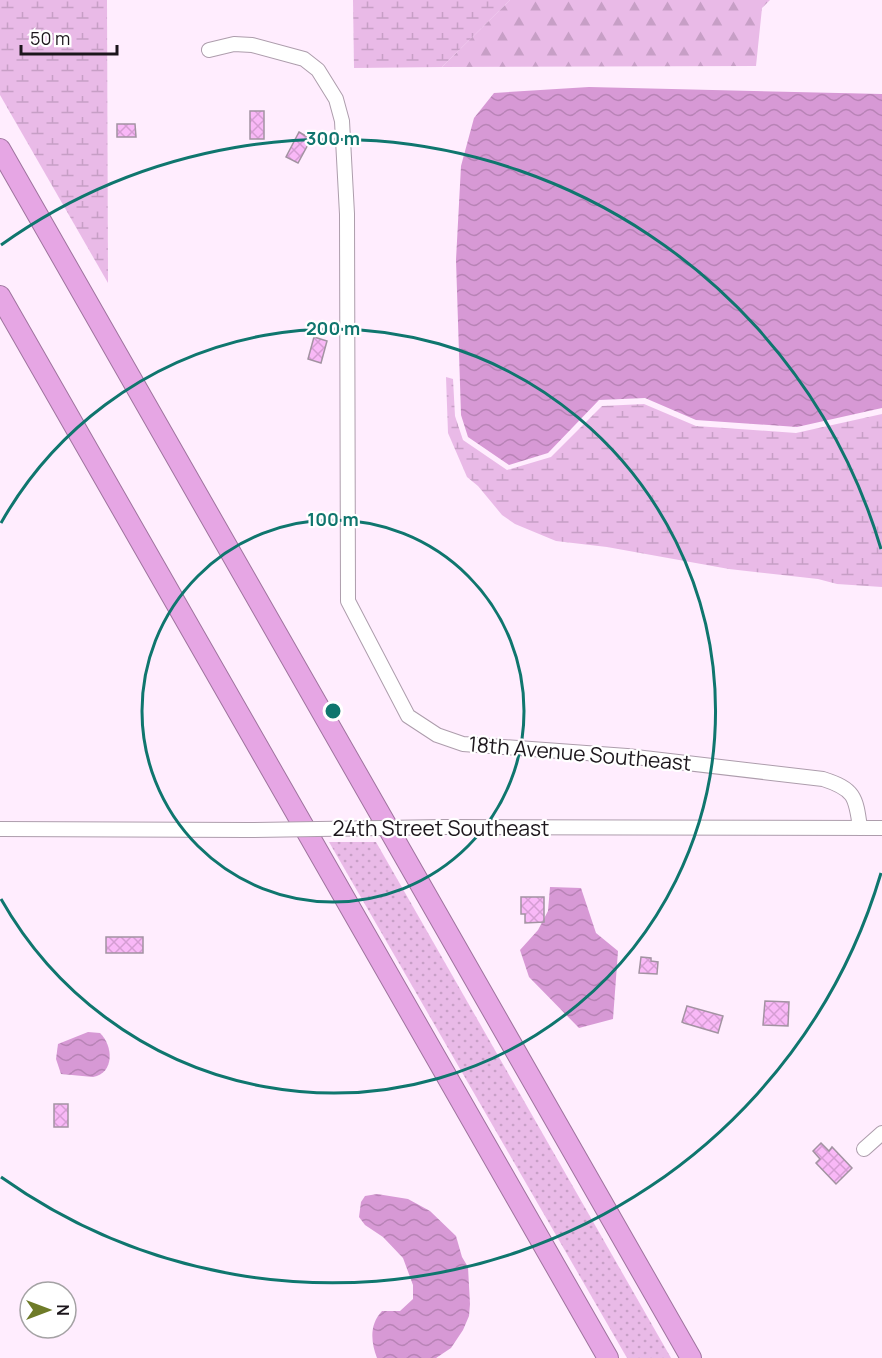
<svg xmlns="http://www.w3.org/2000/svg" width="882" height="1358" font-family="Manrope,sans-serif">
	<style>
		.grass { fill: url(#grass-dots) }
		.forest { fill: url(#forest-firs) }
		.wetland { fill: url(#wetland-marsh) }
		.water { fill: url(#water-waves) }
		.building { fill: url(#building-cross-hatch); stroke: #a393a2; stroke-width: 1.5 }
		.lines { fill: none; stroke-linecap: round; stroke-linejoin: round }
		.minor-casing { stroke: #ad9dac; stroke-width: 16 }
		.highway-casing { stroke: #9f749e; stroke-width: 22 }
		.minor { stroke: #fff; stroke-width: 14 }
		.highway { stroke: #e6a6e4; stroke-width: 20 }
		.minor-bridge-casing { stroke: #ad9dac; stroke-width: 16; stroke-linecap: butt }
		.minor-bridge { stroke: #fff; stroke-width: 14 }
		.ring { fill: none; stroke: #0f766e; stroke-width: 3 }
		.labels { text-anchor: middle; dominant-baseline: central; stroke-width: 4.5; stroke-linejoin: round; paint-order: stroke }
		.street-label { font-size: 21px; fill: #1c161c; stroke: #fff }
		.centre { fill: #0f766e; stroke: #fff; stroke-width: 3 }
		.ring-label { font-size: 18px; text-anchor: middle; font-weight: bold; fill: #0f766e; stroke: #fff; stroke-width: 4.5; stroke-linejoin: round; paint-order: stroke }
	</style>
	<defs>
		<pattern id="grass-dots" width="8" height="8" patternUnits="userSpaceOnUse" patternTransform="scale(1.5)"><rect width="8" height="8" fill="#e9bae7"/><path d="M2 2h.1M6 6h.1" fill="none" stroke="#c79fc6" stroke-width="1.8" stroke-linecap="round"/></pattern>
		<pattern id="forest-firs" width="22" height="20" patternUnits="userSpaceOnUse" patternTransform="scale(1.5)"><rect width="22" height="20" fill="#e9bae7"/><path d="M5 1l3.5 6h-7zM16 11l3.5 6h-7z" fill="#c79fc6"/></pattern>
		<pattern id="wetland-marsh" width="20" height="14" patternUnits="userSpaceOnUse" patternTransform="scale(1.5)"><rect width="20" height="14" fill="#e9bae7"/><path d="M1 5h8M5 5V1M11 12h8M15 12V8" fill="none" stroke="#c79fc6"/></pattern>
		<pattern id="water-waves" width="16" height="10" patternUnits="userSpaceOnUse" patternTransform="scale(1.5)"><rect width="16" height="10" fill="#d799d5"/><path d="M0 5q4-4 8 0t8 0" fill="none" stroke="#b883b6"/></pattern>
		<pattern id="building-cross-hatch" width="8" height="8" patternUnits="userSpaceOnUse" patternTransform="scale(1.5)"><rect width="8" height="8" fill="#f9b8f7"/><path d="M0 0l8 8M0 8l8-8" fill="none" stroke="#d59dd3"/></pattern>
	</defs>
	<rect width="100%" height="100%" fill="#ffedfe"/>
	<path class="grass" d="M329,842h47l295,516h-44z"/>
	<path class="forest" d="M510,0h260l-8,8 -6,58 -314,1z"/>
	<g class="wetland">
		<path d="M0,0h107l1,283 -108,-188z"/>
		<path d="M353,0h157l-68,67 -88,1z"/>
		<path d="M446,377l7,2 2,37 8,24 44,30 44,-13 51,-51 42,-2 52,22 100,7 86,-19v173l-45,-3 -19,-5 -89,-10 -122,-22 -51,-6 -41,-17 -13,-9 -24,-29 -11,-9 -19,-44z"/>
	</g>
	<g class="water">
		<path d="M589,87l293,7v314l-85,19 -101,-7 -51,-22 -46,2 -51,53 -39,12 -41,-28 -7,-22 -5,-155 5,-94 13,-48 20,-25z"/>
		<path d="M550,887l31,1 15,45 22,18 -5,68 -34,9 -50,-51 -9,-27 18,-20 10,-19z"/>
		<path d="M88,1032l12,1c13,12 15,40 -7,44l-32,-3 -5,-15 2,-15z"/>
		<path d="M377,1194l31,5 22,12 26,25 6,21 6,10 2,37 -1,12 -6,14 -12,18 -15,10h-59c-6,-16 -8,-33 5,-47h18l13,-12v-14l-10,-27 -20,-21 -18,-12 -6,-8 2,-15 4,-6z"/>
	</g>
	<g class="building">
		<rect x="250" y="111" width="14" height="28"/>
		<path d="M117,124h18l1,13h-19z"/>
		<path d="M299,132l12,7 -13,24 -12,-6z"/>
		<path d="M314,337l13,4 -6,22 -13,-4z"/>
		<path d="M521,897h23v25l-19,1v-9h-4z"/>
		<rect x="106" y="937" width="37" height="16"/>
		<path d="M641,957l10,1v3l7,1 -1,12 -18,-1z"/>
		<path d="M765,1001l24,1 -1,24 -25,-1z"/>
		<path d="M687,1006l36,10 -5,17 -34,-10 -2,-1z"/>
		<rect x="54" y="1104" width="14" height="23"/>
		<path d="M821,1143l8,8 3,-4 20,21 -16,16 -20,-21 4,-4 -7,-8z"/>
	</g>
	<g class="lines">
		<defs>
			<g id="minor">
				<path d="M209,50l25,-6 18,1 52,14 14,11 18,29 6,22 5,93 1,387 60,115 29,19 26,9 164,12 196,23c31,10 33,17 37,49"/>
				<path d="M445,827l437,1"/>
				<path d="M0,829l248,1"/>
				<path d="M864,1149l18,-16"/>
			</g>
			<g id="highway">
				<path d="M0,149l691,1209"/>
				<path d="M0,296l608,1062"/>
			</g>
		</defs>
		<use href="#minor" class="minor-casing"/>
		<use href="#highway" class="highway-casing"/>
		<use href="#minor" class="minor"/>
		<use href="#highway" class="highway"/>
		<defs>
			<path id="minor-bridge" d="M248,830l197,-3"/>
		</defs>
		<use href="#minor-bridge" class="minor-bridge-casing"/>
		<use href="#minor-bridge" class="minor-bridge"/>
	</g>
	<g class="ring">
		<circle cx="333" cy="711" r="191"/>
		<path d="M1 523A382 382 0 1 1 1 899"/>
		<path d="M881 873A572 572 0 0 1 1 1177M1 245A572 572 0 0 1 881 549"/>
	</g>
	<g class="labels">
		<g class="street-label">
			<text transform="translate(580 753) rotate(5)">18th Avenue Southeast</text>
			<text x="441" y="828">24th Street Southeast</text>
		</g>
	</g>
	<circle cx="333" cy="711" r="9" class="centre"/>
	<g class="ring-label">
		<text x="333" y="145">300 m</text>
		<text x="333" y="335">200 m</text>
		<text x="333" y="526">100 m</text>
	</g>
	<g transform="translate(48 1310) rotate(90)"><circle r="28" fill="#ffffff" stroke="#a4a2a4" stroke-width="1.5"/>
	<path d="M0-4.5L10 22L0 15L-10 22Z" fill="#6e7b28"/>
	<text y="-9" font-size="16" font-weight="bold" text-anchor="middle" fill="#1c161c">N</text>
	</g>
	<path d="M21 45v9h96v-9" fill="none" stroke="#1c161c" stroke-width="3"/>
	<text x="30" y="45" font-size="18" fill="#1c161c" stroke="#ffffff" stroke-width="4.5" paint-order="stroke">50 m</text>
</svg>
